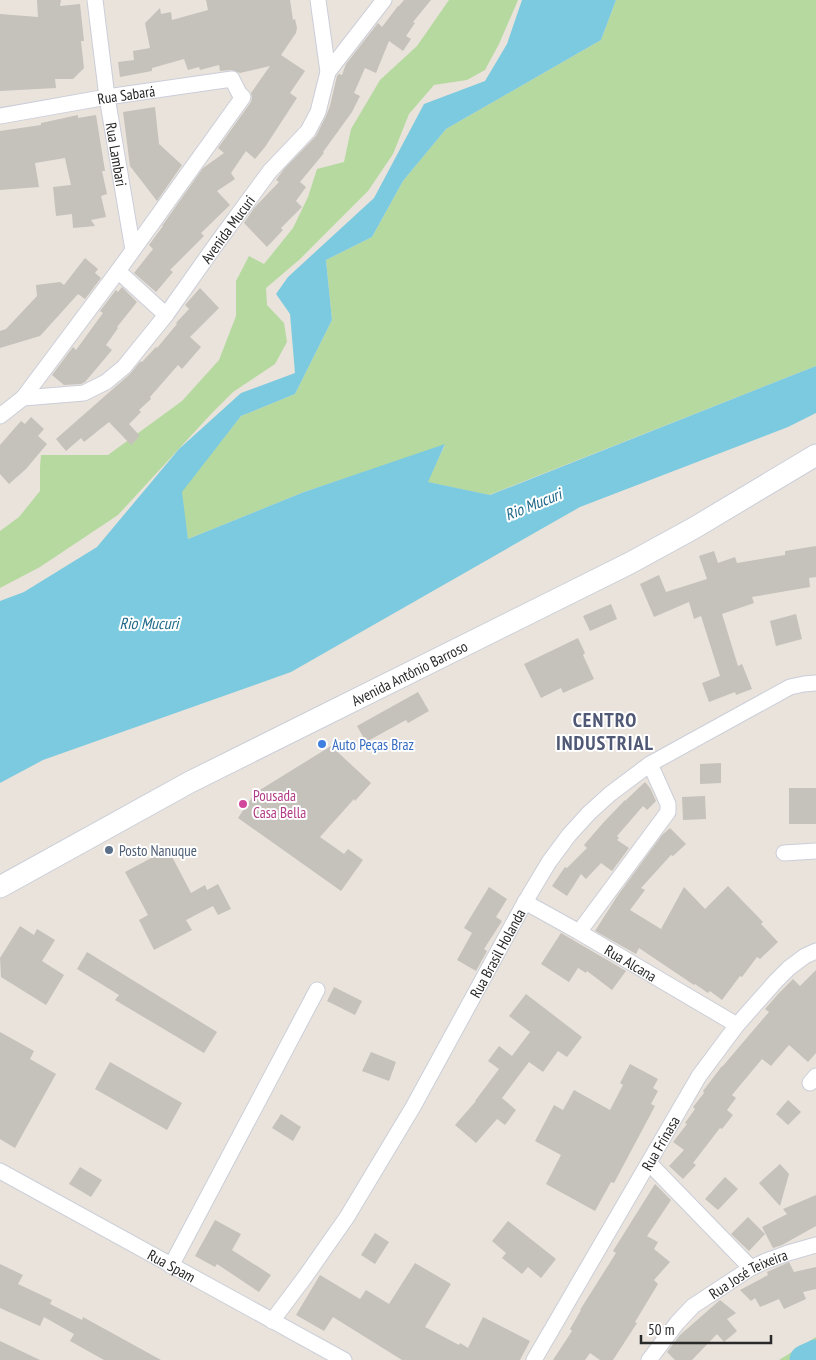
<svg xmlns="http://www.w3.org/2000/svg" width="816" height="1360" font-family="'PT Sans Narrow',sans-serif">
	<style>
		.green { fill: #b6d99f }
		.water { fill: #7ccadf }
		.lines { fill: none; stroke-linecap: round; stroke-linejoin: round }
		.river { stroke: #7ccadf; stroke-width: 31 }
		.building { fill: #c5c1bb }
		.minor-casing { stroke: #cbced9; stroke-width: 17 }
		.secondary-casing { stroke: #cbced9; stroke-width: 23 }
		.minor { stroke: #fff; stroke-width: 15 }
		.secondary { stroke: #fff; stroke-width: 21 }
		.shop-dot { fill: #3f7fe0; stroke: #fff; stroke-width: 2 }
		.hotel-dot { fill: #d1479c; stroke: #fff; stroke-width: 2 }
		.service-dot { fill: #5c6f8a; stroke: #fff; stroke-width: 2 }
		.labels { text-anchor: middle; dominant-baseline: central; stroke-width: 4; stroke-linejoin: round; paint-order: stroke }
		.street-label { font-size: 15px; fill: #292929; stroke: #fff }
		.shop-label { font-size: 15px; fill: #366cbe; stroke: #fff; text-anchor: start }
		.hotel-label { font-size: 15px; fill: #b23c85; stroke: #fff; text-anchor: start }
		.service-label { font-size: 15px; fill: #4e5e75; stroke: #fff; text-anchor: start }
		.water-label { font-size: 16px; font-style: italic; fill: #1e6988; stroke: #fff }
		.district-label { font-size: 20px; font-weight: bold; letter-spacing: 1px; fill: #4f5874; stroke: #fff }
	</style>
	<rect width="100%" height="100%" fill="#e9e3dc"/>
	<g class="green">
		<path d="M449,0h69l-19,44 -14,26 -18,10 -33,5 -25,29 -16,40 -25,37 -69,69 -33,28 1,17 17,18 3,19 -12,22 -42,28 -22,22 -93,101 -78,52 -40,21v-57l19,-14 21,-26v-24l1,-12h67l74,-54 37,-41 17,-44v-35l13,-25 15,8 29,-36 15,-31 9,-28 27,-7 7,-33 29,-49 37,-34z"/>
		<path d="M616,0h200v366l-327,129 -62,-13 18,-37 -141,47 -116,47 -7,-47 60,-76 54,-22 37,-74 -6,-60 46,-23 31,-56 43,-52 155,-89z"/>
		<path d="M816,1337v23h-37z"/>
	</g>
	<path class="water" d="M522,0h94l-15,40 -155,89 -43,52 -31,56 -46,23 6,60 -37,74 -54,22 -59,76 6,47 116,-47 141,-48 -17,38 62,13 326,-129v47l-28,14 -208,80 -289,165 -248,88 -43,23v-182l24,-9 73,-45 82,-98 62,-56 54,-20 -5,-59 -14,-20 12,-17 86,-79 50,-94 61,-23 22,-37z"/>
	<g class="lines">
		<path class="river" d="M805,1360l11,-5"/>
	</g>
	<g class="building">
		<path d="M37,0h24l-1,6 20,-2 4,37h-3l3,27 -11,11h-18l1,9 -56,3v-77l38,3z"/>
		<path d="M206,0h84l3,20 2,-1 2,9 -1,5 -15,22 24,16 -15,22 7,5 -32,49 -10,12 -9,-8 -15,22 4,6 -18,12 13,14 -29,28 3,3 -34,34 3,2 -17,20 -22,-19 19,-24 -4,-4 14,-19h-1l41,-58 21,-15 -6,-5 33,-46 1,-4 -1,-5 19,-27 -30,7 -9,-3 -11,1 -1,-6 -19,5 -1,-3 -11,3 -4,-11 -32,9v3l-32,6 -2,-15 16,-2 -1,-9 17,-3 -5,-25 15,-15 1,6 10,-2 1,8 36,-10z"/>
		<path d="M404,0h27l-18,22 2,1 -9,13 5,3 -8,12 -14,-10 -13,32 -11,-5 -11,25 6,3 -8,16 -29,40 1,1 -24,29 6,5 -10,14 6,6 -21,21 2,2 -16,17 -23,-24 10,-15 25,-26 -3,-2 8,-11 32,-33 10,-20 4,-10 7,-30 2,-2 3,1 4,-11 32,-41 4,4 16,-21h1z"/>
		<path d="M155,107l4,37 23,21 -25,36 -27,-35 -7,-54z"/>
		<path d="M78,115v3l18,-3 9,56h-3l5,23 -6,2 5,21 -15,3 4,6 -22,2 -1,-14 -16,2 -3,-29 18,-2 -6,-27 -30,5 4,24 -39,3v-59l41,-6v-2z"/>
		<path d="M85,258l13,11 -3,4 6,5 -16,21 -7,-5 -38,42 -40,12v-17l6,-2 31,-33 -1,-11 24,-3 4,3z"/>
		<path d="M122,287l15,15 -20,25 1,1 -12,17 6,5 -27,32 -4,2 -17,1 -12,-10 21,-28 3,3 27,-37 -3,-2 16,-21 2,2z"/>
		<path d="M200,288l19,20 -29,29 11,10 -19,22 -4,-4 -28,32 1,2 -12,11 2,2 -12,12 11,12 -9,9 -22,-23 -25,20 -3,-4 -15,13 -10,-12 74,-65 9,-11 2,-2 1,1 14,-15 1,1 20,-24 -1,-1 13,-14 -4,-4z"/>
		<path d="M31,417l13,12 -6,7 9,8 -21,25 -17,15 -9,-10v-29l21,-24 4,3z"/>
		<path d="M816,546v31l-7,1 1,9 -58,10 2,6 -32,11 16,52 4,-2 10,25 -16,6 -1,-3 -26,10 -7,-19 18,-7 -19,-60 -7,3 -5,-17 -35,15 -14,-33 19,-9 7,17 41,-13 -8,-23 15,-5 4,12 17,-6 2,6 48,-8v-4z"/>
		<path d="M611,604l6,15 -27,12 -7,-15z"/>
		<path d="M796,614l6,25 -26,7 -6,-25z"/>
		<path d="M578,638l7,15 -2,2 11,24 -31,14 -2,-5 -20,10 -17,-34z"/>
		<path d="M418,692l11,19 -21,12 -2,-3 -40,22 -9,-16z"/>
		<path d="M331,746l40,37 -16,18 -1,-2 -34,38 24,17 4,-5 15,11 -22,31 -103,-73 17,-25z"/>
		<path d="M721,763v20l-21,1v-20z"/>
		<path d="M645,782l5,6 6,13 -9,9 -4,-4 -26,30 2,2 -2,2 12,8 -17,23 -11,-8 -15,16 -5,-5 -14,22 -15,-10 13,-19 2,1 20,-20 -3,-3 19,-22 22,-23v1z"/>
		<rect x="789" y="788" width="27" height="36"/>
		<path d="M705,796l1,23 -23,1 -1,-23z"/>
		<path d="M670,828l16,16 -13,12 -2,-1 -30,33 4,2 -15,20 31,19 23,-42 21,22 23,-23 35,36 -2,2 17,18 -18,17 -3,-2 -15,20 -2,-1 -18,24 -12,-9 -2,2 -13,-9 -1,1 -55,-37 -3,6 -41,-23 23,-36 44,-60z"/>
		<path d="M168,849l23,44 14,-8 2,5 11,-6 13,25 -13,6 -5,-9 -27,14 6,10 -38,20 -15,-30 9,-5 -23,-43z"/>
		<path d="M489,887l18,12 -11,18 6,4 -18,28 3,2 -11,20 -19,-11 15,-27 -8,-5z"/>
		<path d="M20,926l14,9 3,-6 18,11 -13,21 22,14 -18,30 -45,-28 -1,-19z"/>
		<path d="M561,933l65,38 -14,19 -25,-19 -1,2 -8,-5 -9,14 -28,-18z"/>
		<path d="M87,952l130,80 -13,21 -89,-53 4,-5 -42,-26z"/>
		<path d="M816,970v83l-8,9 -19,-17 -18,21 -9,-7 -30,36 4,3 -9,12 6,5 -11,14 -2,-1 -27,35 3,2 -13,14 -14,-13 15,-16 -11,-8 14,-18 -2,-1 10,-14 -2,-2 11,-14 -1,-2 19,-25v1l47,-55 -4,-3 14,-16 14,-14 7,7z"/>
		<path d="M334,987l28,14 -7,14 -28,-14z"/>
		<path d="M526,994l56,43 -15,20 -9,-6 -15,21 -14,-10 -27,36 14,12 -11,15 -8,-6 -21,24 -21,-18 21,-24h-1l24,-32 -11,-8 11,-15 13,10 18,-24 -21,-16z"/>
		<path d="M0,1032l34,19 -4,8 26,15 -41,74 -15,-9z"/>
		<path d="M371,1052l25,10 -7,19 -27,-10z"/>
		<path d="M110,1062l72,41 -15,27 -72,-41z"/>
		<path d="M630,1064l28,15 -5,9 5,3 -7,13 4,2 -41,77 -3,-1 -16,29 -49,-27 15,-29 -26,-14 19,-36 9,5 11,-20 36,20 13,-25 -3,-2z"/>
		<path d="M788,1100l13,12 -13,13 -12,-11z"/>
		<path d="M281,1114l20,13 -8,14 -21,-13z"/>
		<path d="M780,1164l9,10 -9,32 -21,-23z"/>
		<path d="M80,1167l22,13 -11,17 -22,-13z"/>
		<path d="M725,1177l13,12 -20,21 -13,-11z"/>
		<path d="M655,1184l16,16 -24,36 11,6 -4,7 16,13 -16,18 4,4 -23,38 2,1 -24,37h-13l-10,-7 -5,7h-32l19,-29 -2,-2 11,-19h-1l36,-57 -3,-2z"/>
		<path d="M816,1195v31l-34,19 -9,3 -11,-21 25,-13 -4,-5z"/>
		<path d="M748,1217l17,17 -16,17 -18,-17z"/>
		<path d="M215,1220l26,14 -9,16 39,25 -12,17 -42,-28 -2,3 -20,-11z"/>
		<path d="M508,1221l48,38 -15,19 -13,-11 -6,7 -20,-16 4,-5 -14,-12z"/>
		<path d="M375,1233l14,9 -14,22 -14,-9z"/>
		<path d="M789,1262l5,10 22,-5v22l-13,3 3,7 -22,10 -5,-10 -19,8 -5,-9 -4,3 -11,-11 28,-15 -1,-3z"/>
		<path d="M415,1263l36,21 -26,43 34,18 1,-2 8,5 15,-31 47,24 -10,19h-118l-69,-43 -9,14 -28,-16 24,-40 40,24 6,-9 23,14z"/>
		<path d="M0,1264l23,11 -5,9 34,16 -2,4 32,16 1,-3 78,43h-57l-34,-19 4,-7 -30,-17 -4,9 -40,-18z"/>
		<path d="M720,1300l16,13 -9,6 10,12 -13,11 -7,-8 -25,26h-17l-8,-8 13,-17z"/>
		<path d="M0,1341l40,19h-40z"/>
	</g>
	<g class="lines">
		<defs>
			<g id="minor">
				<path id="s1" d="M95,0l12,97 26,153"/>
				<path d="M318,0l10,72"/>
				<path id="s2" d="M0,116l107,-19 125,-18 7,14 4,4 -125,174 -95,127"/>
				<path d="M118,271l48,44"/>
				<path id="s3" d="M0,416l23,-18 61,-5 22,-11 18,-15 42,-52 51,-72 53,-72 38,-40 10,-19 10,-40 56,-72"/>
				<path d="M784,853l32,-2"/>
				<path id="s4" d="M525,902l54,30 158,93"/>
				<path d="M579,932l89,-120v-8l-18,-40"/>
				<path d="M810,1083l6,-7"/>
				<path d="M649,1163l102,105"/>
				<path id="s5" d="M0,1171l344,189"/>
				<path d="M171,1266l146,-276"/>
				<path id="s6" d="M272,1321l33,-44 42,-60 66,-110 112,-205 24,-40 20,-27 20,-22 21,-19 40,-30 140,-77 14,-3 12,-1"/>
				<path id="s7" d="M534,1360l165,-284 38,-51 39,-44 13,-13 16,-12 11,-5"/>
				<path id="s8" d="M649,1360l28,-37 16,-17 58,-38 15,-7 22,-8 28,-8"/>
			</g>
			<g id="secondary">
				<path id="s9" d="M0,887l190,-105 440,-219 64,-35 122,-73"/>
			</g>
		</defs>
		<use href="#minor" class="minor-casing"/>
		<use href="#secondary" class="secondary-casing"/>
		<use href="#minor" class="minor"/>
		<use href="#secondary" class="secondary"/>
	</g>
	<circle class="shop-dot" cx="322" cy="744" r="5"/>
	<circle class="hotel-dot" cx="243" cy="804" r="5"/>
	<circle class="service-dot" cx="109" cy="850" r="5"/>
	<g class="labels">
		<g class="street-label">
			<text stroke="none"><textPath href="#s2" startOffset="128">Rua Sabará</textPath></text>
			<text stroke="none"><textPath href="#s1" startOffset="156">Rua Lambari</textPath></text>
			<text stroke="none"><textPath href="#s3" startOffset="311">Avenida Mucuri</textPath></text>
			<text stroke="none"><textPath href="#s9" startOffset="462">Avenida Antônio Barroso</textPath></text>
			<text stroke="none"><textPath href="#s6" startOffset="432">Rua Brasil Holanda</textPath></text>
			<text stroke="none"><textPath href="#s4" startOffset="122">Rua Alcana</textPath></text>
			<text stroke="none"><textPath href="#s7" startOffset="251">Rua Frinasa</textPath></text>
			<text stroke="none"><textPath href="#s5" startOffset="196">Rua Spam</textPath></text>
			<text stroke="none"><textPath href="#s8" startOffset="134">Rua José Teixeira</textPath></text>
		</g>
		<g class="shop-label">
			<text x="332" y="744">Auto Peças Braz</text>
		</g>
		<g class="hotel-label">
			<text x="253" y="795">Pousada<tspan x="253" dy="17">Casa Bella</tspan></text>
		</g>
		<g class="service-label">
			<text x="119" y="850">Posto Nanuque</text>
		</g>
		<g class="water-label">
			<text transform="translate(533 504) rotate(-22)">Rio Mucuri</text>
			<text x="149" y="623">Rio Mucuri</text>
		</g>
		<g class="district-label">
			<text x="605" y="720">CENTRO<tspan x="605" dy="23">INDUSTRIAL</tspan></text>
		</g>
	</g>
	<path d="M641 1335v8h130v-8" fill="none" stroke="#292929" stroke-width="2.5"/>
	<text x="648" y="1335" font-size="15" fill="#292929" stroke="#ffffff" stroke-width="4" paint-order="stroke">50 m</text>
</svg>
